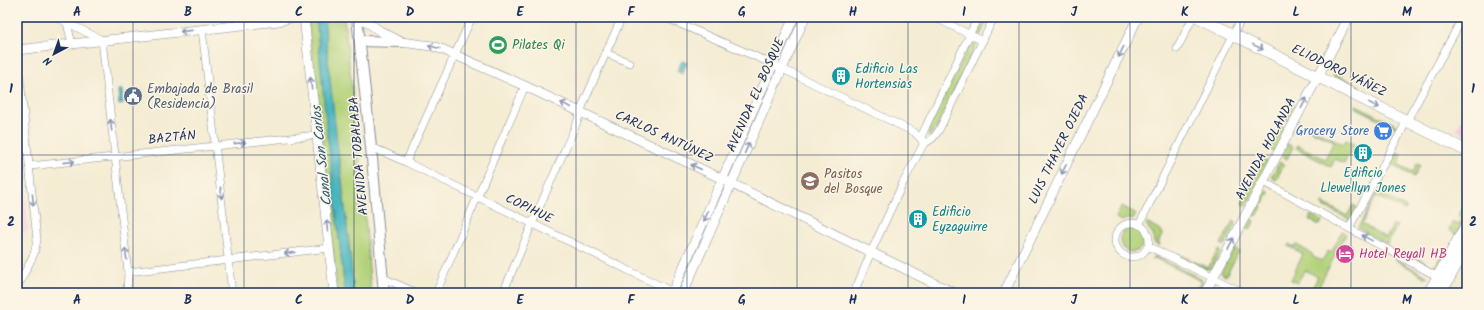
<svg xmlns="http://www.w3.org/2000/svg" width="1484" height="310" font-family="Kalam,sans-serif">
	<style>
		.built { fill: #f2cfe0 }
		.green { fill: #b2d178; stroke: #66806b }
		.water { fill: #47b6c0; stroke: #31728f }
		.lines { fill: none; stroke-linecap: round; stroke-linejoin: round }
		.minor-casing { stroke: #888e98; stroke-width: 8 }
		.tertiary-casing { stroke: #888e98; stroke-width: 10 }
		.secondary-casing { stroke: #888e98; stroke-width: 12 }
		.primary-casing { stroke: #888e98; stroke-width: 12 }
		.minor { stroke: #fff; stroke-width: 7 }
		.tertiary { stroke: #fff; stroke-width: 9 }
		.secondary { stroke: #fff; stroke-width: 10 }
		.primary { stroke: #fff; stroke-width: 11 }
		.oneway { stroke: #8d97ae }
		.grid { fill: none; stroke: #1b2f5e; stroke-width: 1; stroke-opacity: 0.55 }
		.labels { text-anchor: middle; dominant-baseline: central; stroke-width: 3; stroke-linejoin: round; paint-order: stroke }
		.leisure-label { font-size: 13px; fill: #27864d; stroke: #fcf5e5; text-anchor: start }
		.culture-label { font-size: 13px; fill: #0d838f; stroke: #fcf5e5; text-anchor: start }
		.street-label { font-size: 13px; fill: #1b2f5e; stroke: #fcf5e5 }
		.service-label { font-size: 13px; fill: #4e5e75; stroke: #fcf5e5; text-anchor: start }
		.shop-label { font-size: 13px; fill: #366cbe; stroke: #fcf5e5; text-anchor: end }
		.education-label { font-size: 13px; fill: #785e54; stroke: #fcf5e5; text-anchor: start }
		.hotel-label { font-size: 13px; fill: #b23c85; stroke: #fcf5e5; text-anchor: start }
		.water-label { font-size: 14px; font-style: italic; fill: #28587b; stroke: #fcf5e5 }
		.neatline { fill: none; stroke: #1b2f5e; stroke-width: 1.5 }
		.grid-label { font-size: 13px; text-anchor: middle; font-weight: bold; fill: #1b2f5e }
	</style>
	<rect width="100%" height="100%" fill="#fcf5e5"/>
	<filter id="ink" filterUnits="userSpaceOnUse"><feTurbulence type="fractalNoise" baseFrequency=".025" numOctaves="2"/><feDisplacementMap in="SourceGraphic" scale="8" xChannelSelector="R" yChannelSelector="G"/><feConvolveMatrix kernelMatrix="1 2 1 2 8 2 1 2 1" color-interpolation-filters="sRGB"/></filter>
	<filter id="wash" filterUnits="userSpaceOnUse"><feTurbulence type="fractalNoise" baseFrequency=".012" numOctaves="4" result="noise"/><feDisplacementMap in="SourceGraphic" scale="16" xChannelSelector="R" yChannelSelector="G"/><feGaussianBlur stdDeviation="0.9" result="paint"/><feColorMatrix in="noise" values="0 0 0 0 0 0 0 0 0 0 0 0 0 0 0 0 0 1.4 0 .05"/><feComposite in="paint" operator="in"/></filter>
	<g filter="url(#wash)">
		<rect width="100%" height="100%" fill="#f4ecd3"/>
		<g class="built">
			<path d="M1467,111v24l-11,-5z"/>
			<path d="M17,180h6l6,51 -12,2z"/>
		</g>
		<g class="green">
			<path d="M316,17l10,105 19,171h-8l-16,-167 -14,-108z"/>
			<path d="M324,17h20l18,161 9,115h-17l-12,-115 -7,-49z"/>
			<path d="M797,17h4l-122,276h-3z"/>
			<path d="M983,17h6l-53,112 -8,8 2,-11z"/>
			<path d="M1334,73l25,13 -1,2 -25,-12z"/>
			<path d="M1293,105l5,2 -8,15 -4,-2z"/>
			<path d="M1356,105l44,22 -1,2 -44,-22z"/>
			<path d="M1282,126l5,3 -12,23 -5,-3z"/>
			<path d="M1307,126l36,18 3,-4 8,4 -10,19 -9,-4 -4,8 -35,-19 1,-3 28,14 9,-18 -28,-13z"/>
			<path d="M1288,144l5,3 -6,12 -5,-3z"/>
			<path d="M1397,152l5,3 -4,9 15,8 4,-9 3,2 -6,12 -21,-12 -2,2 -2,-1z"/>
			<path d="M1264,160l5,3 -23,43 -4,-3z"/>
			<path d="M1280,162l4,2 -8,16 -5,-3z"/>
			<path d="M1263,189l6,3 -5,12 -7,-3z"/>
			<path d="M1377,192l30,16 -2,2 -29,-14 -14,28 24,14 7,-13 4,1 -10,18 -29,-16z"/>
			<path d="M1256,203l6,4 -5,9 -6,-3z"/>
			<path d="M1323,203l24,13 6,-11 4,2 -7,13 -28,-15z"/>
			<path d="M1464,205l3,2v8l-2,4 -7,-3z"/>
			<path d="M1122,206l14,8 -3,6 -5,-1 -7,2 -5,-3z"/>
			<path d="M1311,215l11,6 -2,4 -11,-5z"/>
			<path d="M1249,218l5,3 -4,9 -6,-3z"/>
			<path d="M1461,220l3,1 -8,14 -7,-5 4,-9 5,3z"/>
			<path d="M1233,221l4,2 -13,23 -3,-2z"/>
			<path d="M1147,223l14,7 1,5 -4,8 2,1 -1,2 -5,-3 -1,-9 -7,-9z"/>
			<circle cx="1132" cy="240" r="12"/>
			<path d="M1342,231l4,3 -30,58 -5,-2 7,-13 -13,-7 -8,13 -6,-3 12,-26 -15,-8 1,-2 5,3 3,-2 15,9 1,3 9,4 6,-10 3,2z"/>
			<path d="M1234,249l5,2 -13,25 -5,-3z"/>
			<path d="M1218,250l3,2 -10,17 -3,-1z"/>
			<path d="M1406,252l27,15 3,-2 6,-11 3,1 -8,16 -32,-17z"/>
			<path d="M1179,254l29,14 -1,2 -29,-15z"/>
			<path d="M1155,256l47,23 -1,2 2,1 -6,11 -2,-1 6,-11 -46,-23 -3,1 1,-2z"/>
			<path d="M1396,259l31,17 -1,2 -30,-18z"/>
		</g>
		<g class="water">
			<path d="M316,17h8c8,92 21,184 30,276h-9l-19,-171z"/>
			<path d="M682,61l5,2 -5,11 -5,-3z"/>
			<path d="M118,90h4l1,14 -4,1z"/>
		</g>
	</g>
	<g filter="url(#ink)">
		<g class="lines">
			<defs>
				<g id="minor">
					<path d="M56,17l46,23 26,232 -1,21"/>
					<path d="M70,17l-3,6 5,21"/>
					<path d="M664,17l102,44 148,71 7,7"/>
					<path d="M934,17l49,24"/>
					<path d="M202,29l30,264"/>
					<path d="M1177,49l16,-32"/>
					<path d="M606,53l24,10"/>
					<path d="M922,141v-6l4,-9 52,-109"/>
					<path d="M371,147l35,15 269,131"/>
					<path d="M406,162l66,-145"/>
					<path d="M30,166l287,-31"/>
					<path d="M1264,182l174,95"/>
					<circle cx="1132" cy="240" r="17"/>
					<path d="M1139,225l103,-208"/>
					<path d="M1349,228l114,-211"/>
					<path d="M1148,246l96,47"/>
					<path d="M128,272l201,-24"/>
					<path d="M383,278l34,15"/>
					<path d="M17,288l17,-34 3,-14 -20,-190"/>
					<path d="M436,293l89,-207"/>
					<path d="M503,293l29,-69 46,-104 6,-18 38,-85"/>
					<path d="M854,293l17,-41 32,-69 20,-38 10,-7 6,-8 55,-113"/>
				</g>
				<g id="tertiary">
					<path d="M304,17l30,276"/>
					<path d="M360,17l20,14 21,11 31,4 12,4 81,36 191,90 238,117"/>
					<path d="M17,50l262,-29 15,-4"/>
					<path d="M672,293l122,-276"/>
					<path d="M683,293l122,-276"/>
					<path d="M1004,293l134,-276"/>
					<path d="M1205,293l144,-276"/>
				</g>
				<g id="secondary">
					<path d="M357,17l14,130 13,146"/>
					<path d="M360,41l41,1"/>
				</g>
				<g id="primary">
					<path d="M1198,17l269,134"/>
					<path d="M1429,293l38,-69"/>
					<path d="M1441,293l26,-48"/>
				</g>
			</defs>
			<use href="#minor" class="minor-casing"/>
			<use href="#tertiary" class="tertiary-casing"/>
			<use href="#secondary" class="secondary-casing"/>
			<use href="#primary" class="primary-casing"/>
			<use href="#minor" class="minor"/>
			<use href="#tertiary" class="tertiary"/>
			<use href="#secondary" class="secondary"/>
			<use href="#primary" class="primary"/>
		</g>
		<defs><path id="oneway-shaft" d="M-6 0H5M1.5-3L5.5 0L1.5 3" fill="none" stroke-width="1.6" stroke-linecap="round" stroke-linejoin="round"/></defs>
		<g class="oneway">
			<use href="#oneway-shaft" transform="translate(186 31) rotate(174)"/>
			<use href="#oneway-shaft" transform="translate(434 47) rotate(-165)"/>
			<use href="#oneway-shaft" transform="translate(1258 47) rotate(26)"/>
			<use href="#oneway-shaft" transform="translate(1121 52) rotate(116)"/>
			<use href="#oneway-shaft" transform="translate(311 83) rotate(-96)"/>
			<use href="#oneway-shaft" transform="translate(1304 103) rotate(-63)"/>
			<use href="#oneway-shaft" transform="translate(566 105) rotate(-155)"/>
			<use href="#oneway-shaft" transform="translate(1374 105) rotate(26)"/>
			<use href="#oneway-shaft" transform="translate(111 125) rotate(-97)"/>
			<use href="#oneway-shaft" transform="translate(240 143) rotate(-6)"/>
			<use href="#oneway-shaft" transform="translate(747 148) rotate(-66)"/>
			<use href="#oneway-shaft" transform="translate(69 162) rotate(-6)"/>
			<use href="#oneway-shaft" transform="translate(696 167) rotate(-155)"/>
			<use href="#oneway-shaft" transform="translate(1064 169) rotate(116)"/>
			<use href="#oneway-shaft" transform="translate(221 193) rotate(84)"/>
			<use href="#oneway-shaft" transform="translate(33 200) rotate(84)"/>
			<use href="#oneway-shaft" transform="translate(706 216) rotate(114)"/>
			<use href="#oneway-shaft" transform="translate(327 226) rotate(-96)"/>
			<use href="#oneway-shaft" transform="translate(1367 238) rotate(-151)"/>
			<use href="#oneway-shaft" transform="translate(1231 243) rotate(-62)"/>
			<use href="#oneway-shaft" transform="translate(290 253) rotate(173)"/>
			<use href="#oneway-shaft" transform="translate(126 254) rotate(-97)"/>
		</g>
	</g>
	<path class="grid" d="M133,17v276M244,17v276M354,17v276M465,17v276M576,17v276M687,17v276M797,17v276M908,17v276M1019,17v276M1130,17v276M1240,17v276M1351,17v276M17,155h1450"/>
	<defs>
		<symbol id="stadium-disc" viewBox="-11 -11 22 22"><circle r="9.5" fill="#2e9e5b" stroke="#fcf5e5"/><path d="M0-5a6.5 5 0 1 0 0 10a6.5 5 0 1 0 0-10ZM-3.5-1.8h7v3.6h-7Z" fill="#fff"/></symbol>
		<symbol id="building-disc" viewBox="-11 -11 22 22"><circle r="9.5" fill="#0f9aa8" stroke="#fcf5e5"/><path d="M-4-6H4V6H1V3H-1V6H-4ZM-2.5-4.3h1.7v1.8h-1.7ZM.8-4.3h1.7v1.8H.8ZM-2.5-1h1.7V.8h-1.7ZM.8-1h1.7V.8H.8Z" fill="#fff"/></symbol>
		<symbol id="civic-disc" viewBox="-11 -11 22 22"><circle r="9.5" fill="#5c6f8a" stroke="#fcf5e5"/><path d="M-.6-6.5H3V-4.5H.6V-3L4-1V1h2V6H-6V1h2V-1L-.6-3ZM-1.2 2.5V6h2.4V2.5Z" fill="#fff"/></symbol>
		<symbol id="supermarket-disc" viewBox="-11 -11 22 22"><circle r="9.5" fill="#3f7fe0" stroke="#fcf5e5"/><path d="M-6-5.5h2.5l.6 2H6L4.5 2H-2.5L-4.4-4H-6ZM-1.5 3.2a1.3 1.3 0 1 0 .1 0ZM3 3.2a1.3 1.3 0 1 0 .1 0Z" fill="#fff"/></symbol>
		<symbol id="school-disc" viewBox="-11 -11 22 22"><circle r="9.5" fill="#8d6e63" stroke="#fcf5e5"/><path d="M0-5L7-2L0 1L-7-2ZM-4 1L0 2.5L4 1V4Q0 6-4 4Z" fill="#fff"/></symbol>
		<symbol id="hotel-disc" viewBox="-11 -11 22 22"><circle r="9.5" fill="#d1479c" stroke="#fcf5e5"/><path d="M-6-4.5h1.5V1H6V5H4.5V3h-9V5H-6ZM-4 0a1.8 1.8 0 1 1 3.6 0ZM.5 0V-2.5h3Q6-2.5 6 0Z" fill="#fff"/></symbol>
	</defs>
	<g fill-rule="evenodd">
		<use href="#stadium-disc" x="487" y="34" width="22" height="22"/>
		<use href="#building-disc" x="830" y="65" width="22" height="22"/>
		<use href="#civic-disc" x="122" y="85" width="22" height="22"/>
		<use href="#supermarket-disc" x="1372" y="120" width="22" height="22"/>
		<use href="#building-disc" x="1352" y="142" width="22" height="22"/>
		<use href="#school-disc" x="799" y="170" width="22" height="22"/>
		<use href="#building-disc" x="907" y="208" width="22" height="22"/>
		<use href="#hotel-disc" x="1334" y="243" width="22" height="22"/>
	</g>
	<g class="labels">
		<g class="leisure-label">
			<text x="512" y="45">Pilates Qi</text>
		</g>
		<g class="culture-label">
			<text x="855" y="69">Edificio Las<tspan x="855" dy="15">Hortensias</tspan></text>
			<text x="1363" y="173" text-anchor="middle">Edificio<tspan x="1363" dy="15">Llewellyn Jones</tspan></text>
			<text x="932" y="212">Edificio<tspan x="932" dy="15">Eyzaguirre</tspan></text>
		</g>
		<g class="street-label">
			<text transform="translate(1339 71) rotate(26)">ELIODORO YÁÑEZ</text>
			<text transform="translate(756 95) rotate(-66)">AVENIDA EL BOSQUE</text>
			<text transform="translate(664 137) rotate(25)">CARLOS ANTÚNEZ</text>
			<text transform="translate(172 138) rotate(-6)">BAZTÁN</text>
			<text transform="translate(1059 149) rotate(-64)">LUIS THAYER OJEDA</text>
			<text transform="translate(1266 149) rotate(-62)">AVENIDA HOLANDA</text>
			<text transform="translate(359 156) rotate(-95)">AVENIDA TOBALABA</text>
			<text transform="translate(529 209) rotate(26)">COPIHUE</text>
		</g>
		<g class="service-label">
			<text x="147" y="89">Embajada de Brasil<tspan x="147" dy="15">(Residencia)</tspan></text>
		</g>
		<g class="shop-label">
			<text x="1369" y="131">Grocery Store</text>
		</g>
		<g class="education-label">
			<text x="824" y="174">Pasitos<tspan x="824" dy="15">del Bosque</tspan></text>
		</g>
		<g class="hotel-label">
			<text x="1359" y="254">Hotel Reyall HB</text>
		</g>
		<g class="water-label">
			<text transform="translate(322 156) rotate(-96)">Canal San Carlos</text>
		</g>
	</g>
	<rect width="1484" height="310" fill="none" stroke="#fcf5e5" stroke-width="44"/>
	<g transform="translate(54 54) rotate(221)" stroke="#fcf5e5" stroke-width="3" paint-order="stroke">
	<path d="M0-3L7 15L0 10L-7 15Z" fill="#1b2f5e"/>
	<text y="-6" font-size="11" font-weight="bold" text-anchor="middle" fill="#1b2f5e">N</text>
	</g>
	<rect x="22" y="22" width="1440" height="266" class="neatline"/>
	<g class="grid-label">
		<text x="77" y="16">A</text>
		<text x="188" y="16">B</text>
		<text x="299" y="16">C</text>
		<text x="410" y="16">D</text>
		<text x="520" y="16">E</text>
		<text x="631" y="16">F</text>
		<text x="742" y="16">G</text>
		<text x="853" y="16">H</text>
		<text x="964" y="16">I</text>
		<text x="1074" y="16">J</text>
		<text x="1185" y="16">K</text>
		<text x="1296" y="16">L</text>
		<text x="1407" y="16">M</text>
		<text x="11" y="93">1</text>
		<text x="1473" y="93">1</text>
		<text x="11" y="226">2</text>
		<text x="1473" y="226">2</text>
		<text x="77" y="304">A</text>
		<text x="188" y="304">B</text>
		<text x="299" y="304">C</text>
		<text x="410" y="304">D</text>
		<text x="520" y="304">E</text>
		<text x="631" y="304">F</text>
		<text x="742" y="304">G</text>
		<text x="853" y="304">H</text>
		<text x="964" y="304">I</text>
		<text x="1074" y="304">J</text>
		<text x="1185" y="304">K</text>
		<text x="1296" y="304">L</text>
		<text x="1407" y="304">M</text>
	</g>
</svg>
